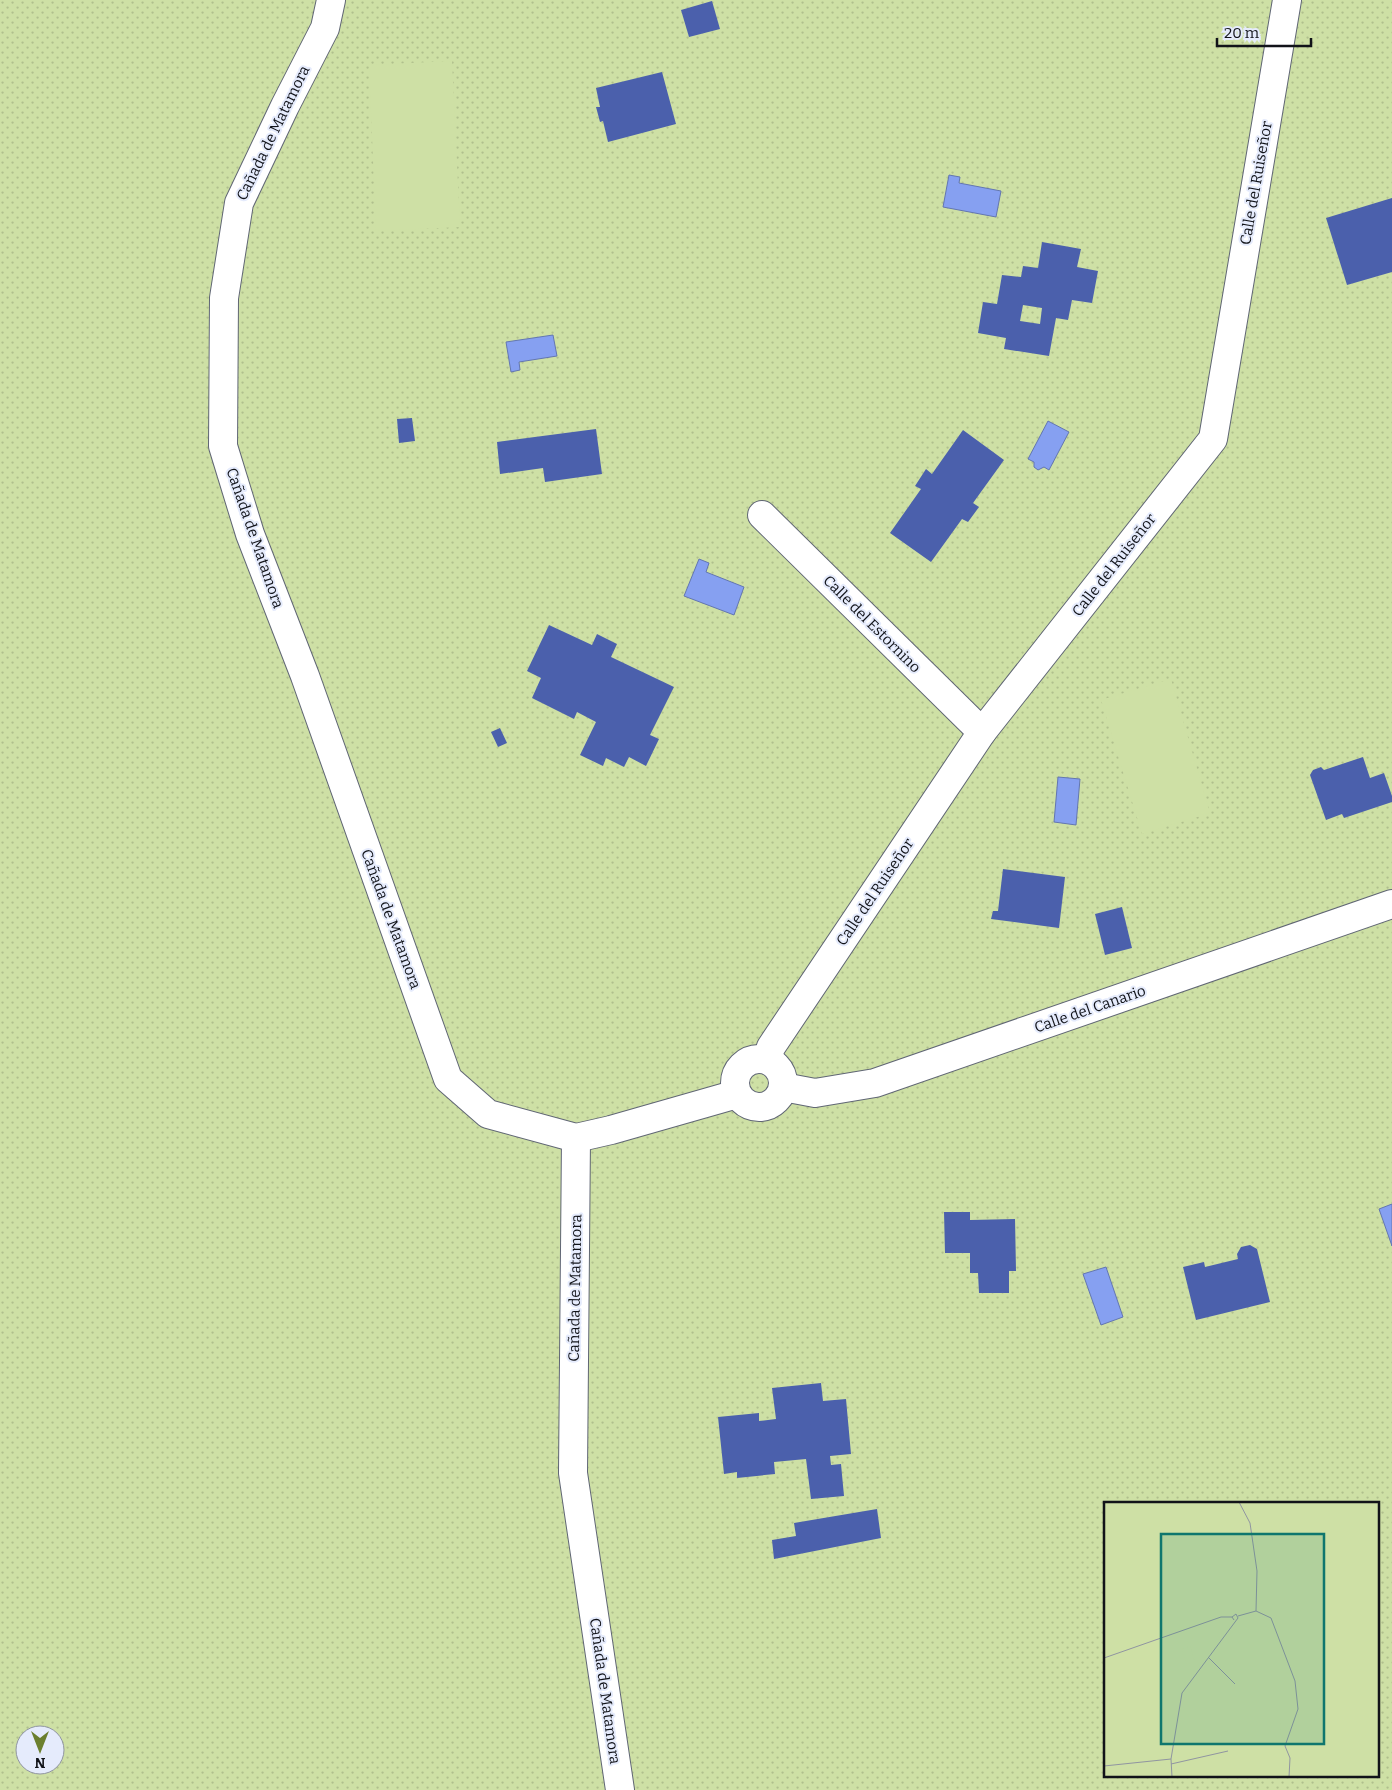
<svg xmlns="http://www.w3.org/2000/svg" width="1392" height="1790" font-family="Bitter,serif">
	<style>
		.grass { fill: url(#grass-dots); fill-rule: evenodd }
		.pitch { fill: #cee0a5 }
		.water { fill: #86a0f1; stroke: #6376b0 }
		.building { fill: #4b60ac; fill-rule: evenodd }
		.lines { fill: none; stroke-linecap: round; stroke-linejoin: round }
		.street-casing { stroke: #606674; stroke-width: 30 }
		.street { stroke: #fff; stroke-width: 28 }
		.labels { text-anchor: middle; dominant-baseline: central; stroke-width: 4; stroke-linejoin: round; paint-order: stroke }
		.street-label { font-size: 15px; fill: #111319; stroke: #e5ebfc }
		.inset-road { fill: none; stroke: #9095a1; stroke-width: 1 }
		.view { fill: #0f766e; fill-opacity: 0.15; stroke: #0f766e; stroke-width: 2.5 }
		.inset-edge { fill: none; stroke: #111319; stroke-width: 2.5 }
	</style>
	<defs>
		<pattern id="grass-dots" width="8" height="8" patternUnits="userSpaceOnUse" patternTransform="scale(1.25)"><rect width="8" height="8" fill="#cee0a5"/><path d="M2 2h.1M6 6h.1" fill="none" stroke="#b0bf8d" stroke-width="1.8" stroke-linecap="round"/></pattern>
	</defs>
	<rect width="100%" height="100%" fill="#e5ebfc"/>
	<path class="grass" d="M0,0h1392v1790h-1392zM1106,1504h272v272h-272zM25,1735h30v30h-30z"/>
	<g class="pitch">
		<path d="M452,61l8,166 -84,4 -7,-166z"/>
		<path d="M1171,679l39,134 -68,21 -41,-134z"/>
	</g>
	<g class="water">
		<path d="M949,175l11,2 -1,6 42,8 -5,26 -53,-10z"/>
		<path d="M553,335l4,21 -38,6 1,8 -9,2 -5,-30z"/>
		<path d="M1048,421l21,11 -20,38 -5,-3 -6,3 -4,-3v-5l-6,-3z"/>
		<path d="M699,559l10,4 -3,9 38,15 -10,28 -50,-19z"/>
		<path d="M1058,777l22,2 -4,46 -22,-3z"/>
		<path d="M1392,1204v42l-13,-37z"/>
		<path d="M1106,1267l17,50 -22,8 -18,-51z"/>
	</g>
	<g class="building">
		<path d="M712,1l8,28 -31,8 -8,-27z"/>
		<path d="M662,72l14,52 -68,18 -5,-21 -3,1 -4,-15h4l-4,-19z"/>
		<path d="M1392,198v74l-45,13 -21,-67z"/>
		<path d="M1042,242l39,7 -4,18 21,4 -6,32 -20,-3 -4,20 -12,-2 -7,38 -45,-7 2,-11 -28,-5 5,-31 14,2 5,-29 19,2 2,-11 15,2zM1023,305l19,3 -2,16 -20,-3z"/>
		<path d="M412,418l3,23 -16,2 -2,-24z"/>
		<path d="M596,429l6,45 -57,8 -2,-14 -43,6 -3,-32z"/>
		<path d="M963,430l41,30 -31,43 6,4 -11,15 -6,-3 -31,43 -41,-29 31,-44 -6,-3 11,-17 6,5z"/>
		<path d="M549,625l43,20 5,-11 20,10 -6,13 63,30 -24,48 9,4 -13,27 -17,-9 -5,10 -18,-9 -3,8 -23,-11 16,-33 -19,-10 -3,7 -42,-21 9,-20 -14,-7z"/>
		<path d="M500,728l7,15 -9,4 -7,-15z"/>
		<path d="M1363,757l7,21 14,-5 8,23v6l-48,16 -2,-4 -16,6 -16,-45 3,-5 8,-3 3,3z"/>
		<path d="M1003,869l62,8 -6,51 -68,-9 2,-8h5z"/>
		<path d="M1122,907l10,41 -27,7 -10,-41z"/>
		<path d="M944,1212h26v8l45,-1 1,52h-7v22h-30l-1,-20h-8v-20h-25z"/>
		<path d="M1250,1245l7,4 13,53 -74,18 -13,-53 21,-5 1,5 33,-8 -1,-5 4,-7z"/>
		<path d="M821,1383l2,18 23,-2 5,55 -21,2 1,9 10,-1 3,32 -33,3 -5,-40 -32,3 1,12 -38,4v-6l-13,2 -6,-57 41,-4v8l17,-2 -4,-31z"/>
		<path d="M877,1509l4,29 -107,21 -2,-19 24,-4 -2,-13z"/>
	</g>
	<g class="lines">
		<defs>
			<g id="street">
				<path d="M331,0l-6,28 -40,78 -46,97 -15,95 -1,148 27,88 55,142 143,403 40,35 88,24 35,-8 126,-36"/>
				<path d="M762,515l220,217"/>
				<circle cx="759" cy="1083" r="24"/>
				<path d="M767,1059l4,-12 211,-315 231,-293 74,-439"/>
				<path d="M783,1087l32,6 60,-10 517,-179"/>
				<path d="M576,1138l-3,335 47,317"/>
			</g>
		</defs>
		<use href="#street" class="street-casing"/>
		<use href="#street" class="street"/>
	</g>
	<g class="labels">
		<g class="street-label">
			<text transform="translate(273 133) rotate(-64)">Cañada de Matamora</text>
			<text transform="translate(1256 183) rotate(-80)">Calle del Ruiseñor</text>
			<text transform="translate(255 538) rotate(71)">Cañada de Matamora</text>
			<text transform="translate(1114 565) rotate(-52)">Calle del Ruiseñor</text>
			<text transform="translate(872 624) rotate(45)">Calle del Estornino</text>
			<text transform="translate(875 892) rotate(-56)">Calle del Ruiseñor</text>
			<text transform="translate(391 919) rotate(70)">Cañada de Matamora</text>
			<text transform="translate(1090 1009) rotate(-19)">Calle del Canario</text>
			<text transform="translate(575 1288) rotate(-89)">Cañada de Matamora</text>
			<text transform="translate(605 1691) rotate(82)">Cañada de Matamora</text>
		</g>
	</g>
	<g transform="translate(1104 1502)">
		<rect width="275" height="275" fill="#e5ebfc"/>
		<path d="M0,0h275v275h-275z" fill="#cee0a5"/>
		<path d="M86,144l5,16 -8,2 -5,-15zM166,215h10l1,19 -10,1z" fill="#cee0a5"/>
		<path class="inset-road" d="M135,0l11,21 7,48 -1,40M134,114l18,-5 15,7 24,63 3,28 -13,37 5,12 -1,19M0,156l117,-41h11M105,156l26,26M67,262l57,-13M0,264l67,-7M68,275l-1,-18 11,-66 56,-75 -2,-4 -4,3 2,3"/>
		<path class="view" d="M57,32h163v210h-163z"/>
		<rect width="275" height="275" class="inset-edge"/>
	</g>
	<g transform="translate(40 1750) rotate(180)"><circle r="24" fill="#e5ebfc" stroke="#9095a1"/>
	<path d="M0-4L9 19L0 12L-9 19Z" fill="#6b7f2f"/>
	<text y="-8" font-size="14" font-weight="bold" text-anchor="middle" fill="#111319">N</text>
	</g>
	<path d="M1217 38v8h94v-8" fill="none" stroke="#111319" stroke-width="2.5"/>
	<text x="1224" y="38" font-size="15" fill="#111319" stroke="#e5ebfc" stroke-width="4" paint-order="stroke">20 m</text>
</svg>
